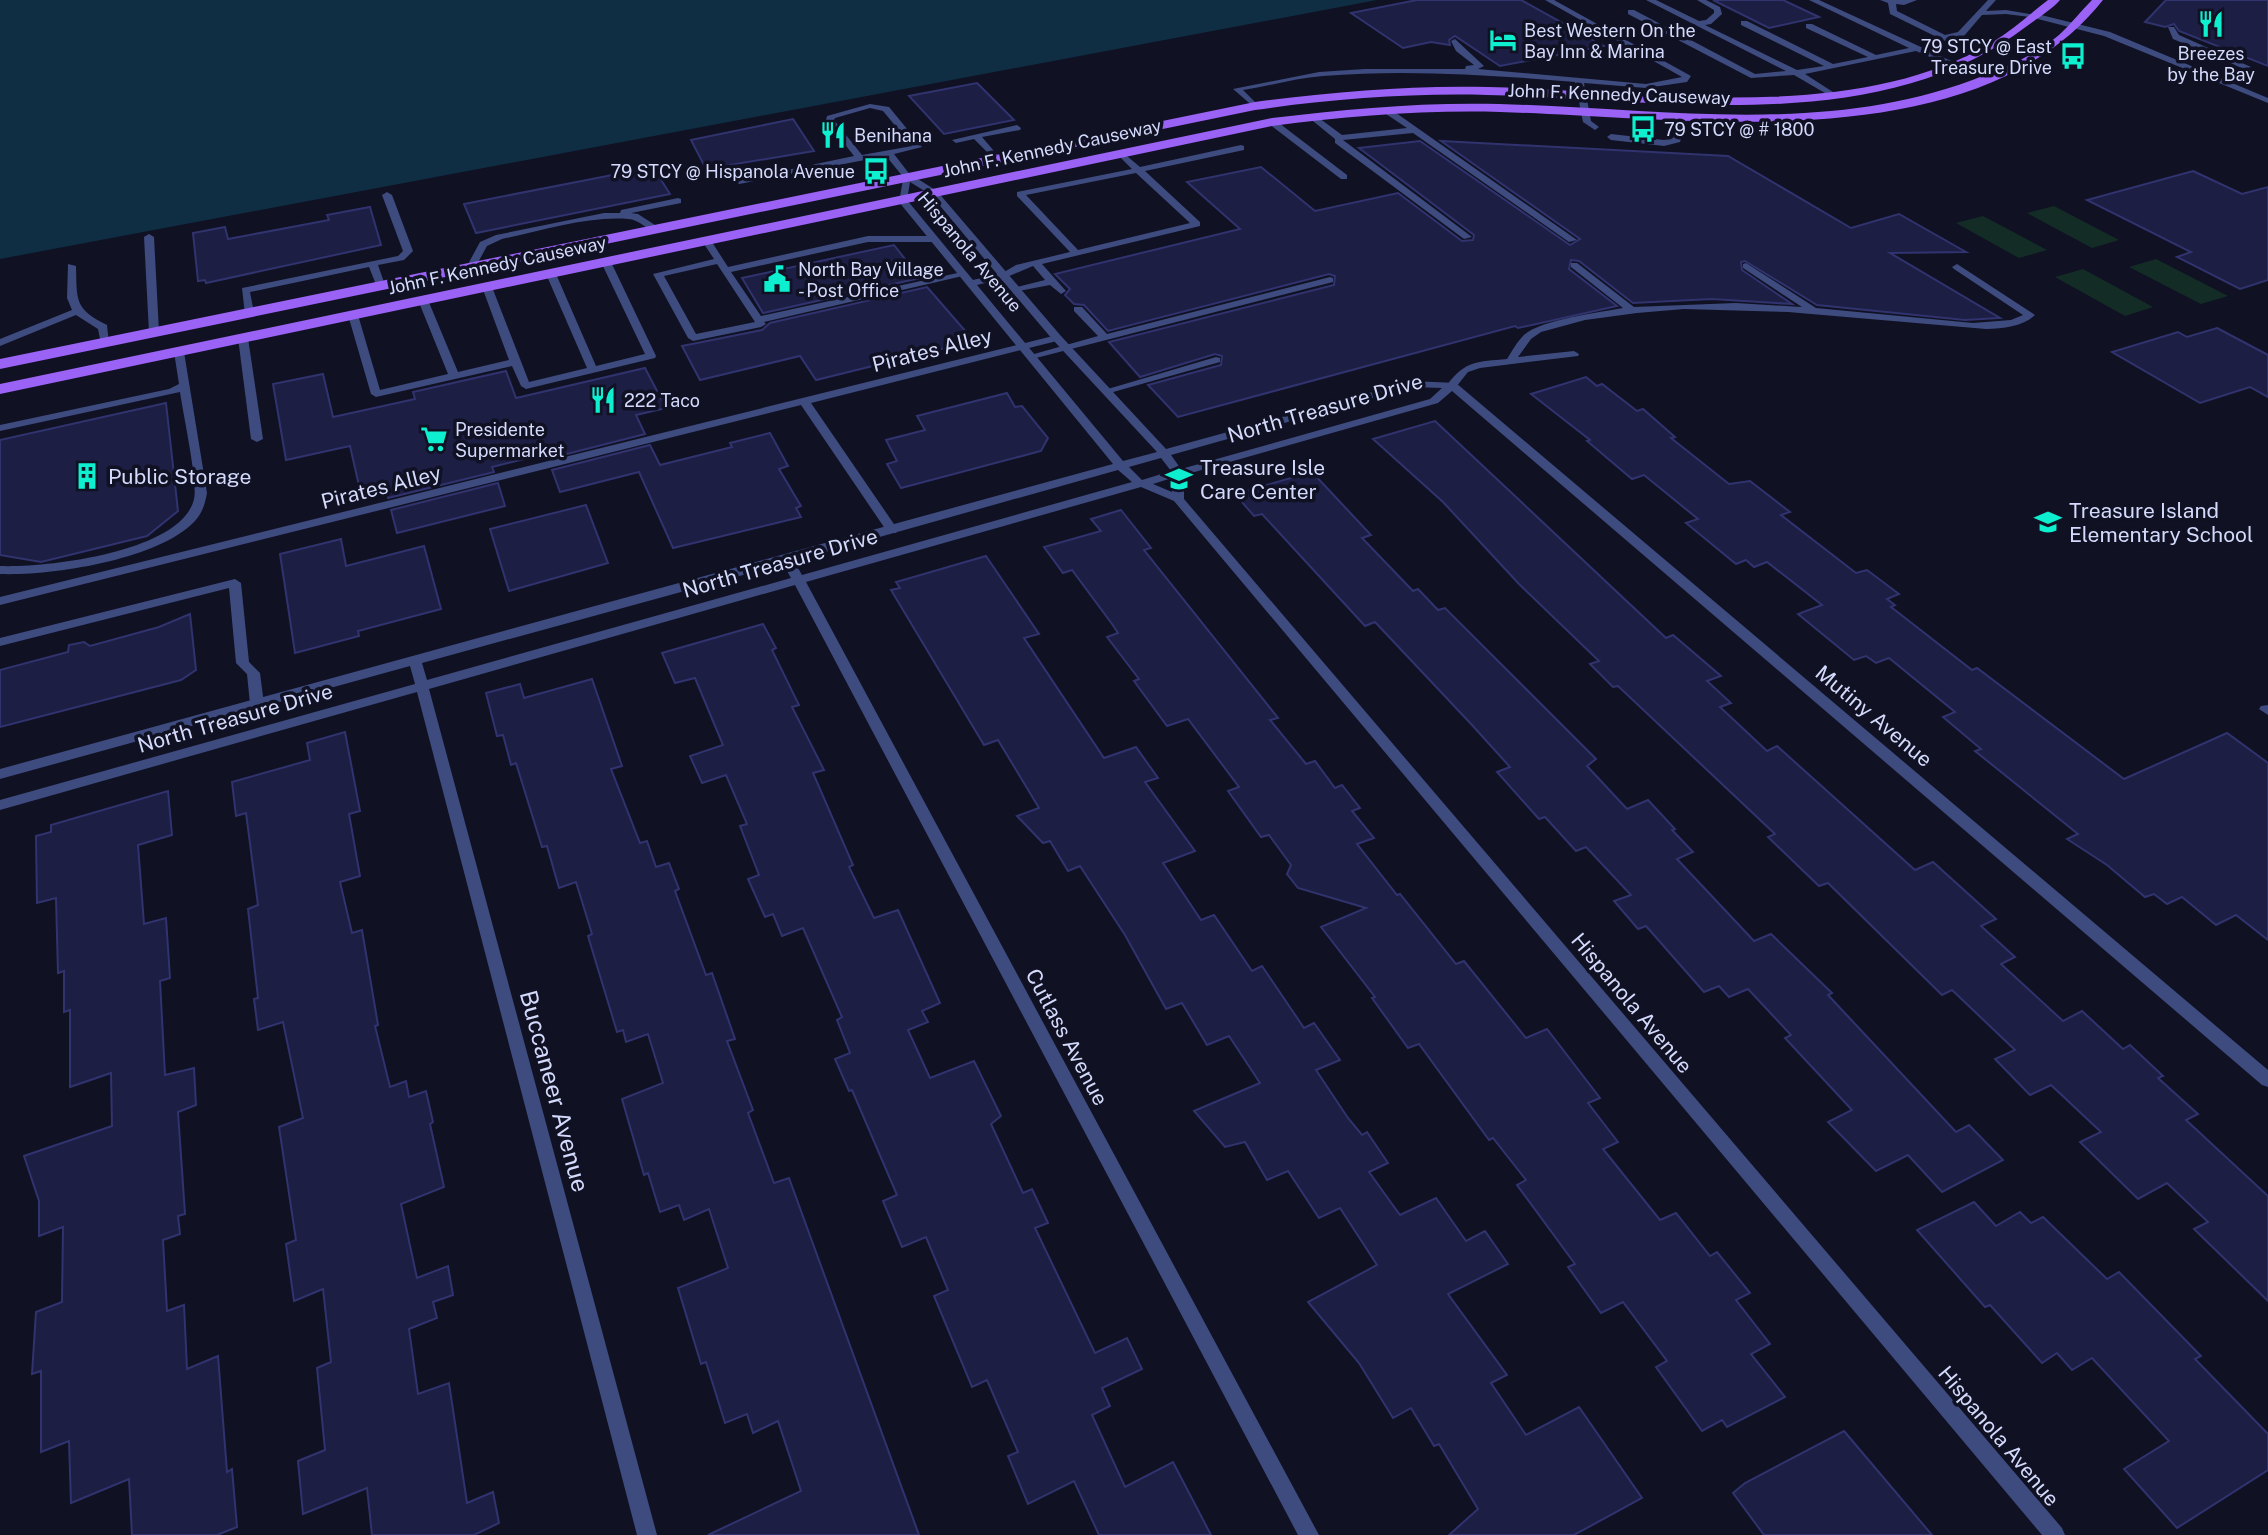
<svg xmlns="http://www.w3.org/2000/svg" width="2268" height="1535" font-family="'Public Sans',sans-serif">
	<style>
		.green { fill: #132d26 }
		.water { fill: #0f2e43 }
		.building { fill: #1d1e43; stroke: #30336e; stroke-width: 2 }
		.lines { fill: none; stroke-linecap: round; stroke-linejoin: round }
		.service { fill: #3e4b7f; fill-rule: evenodd }
		.minor { fill: #3e4b7f; fill-rule: evenodd }
		.primary { fill: #9b62f6; fill-rule: evenodd }
		.labels { text-anchor: middle; dominant-baseline: central; stroke-width: 7; stroke-linejoin: round; paint-order: stroke }
		.far-poi-label { font-size: 18px; fill: #d4dafc; stroke: #101123; text-anchor: start }
		.far-street-label { font-size: 18px; fill: #d4dafc; stroke: #101123 }
		.street-label { font-size: 21px; fill: #d4dafc; stroke: #101123 }
		.poi-label { font-size: 21px; fill: #d4dafc; stroke: #101123; text-anchor: start }
		.near-street-label { font-size: 24px; fill: #d4dafc; stroke: #101123 }
	</style>
	<rect width="100%" height="100%" fill="#101123"/>
	<g class="green">
		<path d="M2054,206l65,34 -27,8 -65,-35z"/>
		<path d="M1983,216l64,34 -28,8 -63,-35z"/>
		<path d="M2156,259l72,37 -27,8 -72,-37z"/>
		<path d="M2083,269l70,38 -28,9 -70,-39z"/>
	</g>
	<path class="water" d="M0,0h1377l-1377,259z"/>
	<g class="building">
		<path d="M1417,0h104l83,46 -104,20 -45,-30 -6,4 1,5 -19,-3 -28,6 -52,-35z"/>
		<path d="M1713,0h70l36,17 -50,11z"/>
		<path d="M2166,0h102v66l-89,-35 -5,-7 -9,3 -20,-5z"/>
		<path d="M977,83l37,37 -70,14 -35,-38z"/>
		<path d="M793,119l21,32 -108,18 -15,-29z"/>
		<path d="M1420,141l150,104 10,-6 -139,-98 287,15 123,72 48,-14 67,38 -76,1 110,65 -35,2 -148,-15 -72,-44 -4,1 1,8 50,34 -80,-5 -79,4 -54,-42 -8,-1 -2,9 48,37 -99,22 -3,-2 -337,91 -30,-32 73,-20 1,-9 -7,-2 -75,23 -31,-35 225,-57 1,-9 -6,-2 -221,57 -24,-26 -10,-1 -9,-9 5,-6 -15,-15 185,-45 -53,-47 74,-15 54,44 83,-18 64,48 11,-1 1,-5 -115,-87z"/>
		<path d="M653,167l17,27 -194,39 -12,-29z"/>
		<path d="M2193,171l49,23 26,-7v93l-28,9 -63,-32 14,-5 -104,-52z"/>
		<path d="M370,207l11,38 -175,38 -1,-3 -7,1 -5,-48 32,-6 3,12 101,-19 -2,-5z"/>
		<path d="M894,245l26,33 -157,35 -21,-35z"/>
		<path d="M927,287l47,54 -158,39 -16,-24 -100,24 -18,-34 80,-16 8,-7z"/>
		<path d="M2217,328l51,27v42l-18,-10 -50,16 -88,-51 66,-20 9,5z"/>
		<path d="M645,368l21,40 -30,7 9,19 -98,25 -2,-5 -53,13 2,5 -106,26 -4,-13 -24,5 -10,-44 -64,14 -13,-76 50,-10 10,43 82,-18 -2,-7 93,-21 10,27z"/>
		<path d="M1586,377l11,9 5,-2 35,27 6,-2 32,28 -4,1 58,46 21,-3 40,31 -9,3 75,58 11,-3 32,24 -12,5 8,6 -4,2 81,63 5,-2 147,111 103,-46 41,30v177l-32,-25 -20,10 -34,-28 -15,7 -13,-10 -9,3 -38,-32 -40,-26 11,-5 -103,-83 6,-2 -38,-32 12,-5 -66,-54 -13,5 -10,-7 -12,4 -56,-46 24,-9 -55,-43 -13,5 -8,-7 -10,4 -50,-41 12,-4 -54,-44 -12,4 -45,-38 3,-1 -59,-46z"/>
		<path d="M1007,393l8,14 7,-1 26,32 -7,13 -140,37 -14,-24 10,-3 -11,-21 39,-10 -8,-14z"/>
		<path d="M166,403l12,108 -31,25 -106,26 -41,-7v-115z"/>
		<path d="M1435,421l231,217 7,-3 48,41 -14,5 24,22 -11,4 47,44 10,-5 138,124 18,-8 63,57 -15,7 34,31 -14,7 62,57 19,-10 41,38 7,-4 33,31 -5,2 40,36 -12,6 82,76v105l-74,-72 14,-7 -41,-39 -29,16 -58,-57 21,-10 -50,-47 -21,10 -35,-36 20,-9 -63,-60 -10,5 -114,-112 -9,3 -51,-49 7,-3 -157,-148 -5,1 -23,-23 9,-3 -80,-77 -76,-82 -70,-63z"/>
		<path d="M770,433l18,33 -9,3 22,37 -5,2 5,9 -128,31 -34,-76 -79,20 -8,-22 98,-25 10,20 72,-18 -2,-4z"/>
		<path d="M1312,472l59,63 -9,3 51,53 5,-2 20,21 7,-2 151,151 -9,7 40,43 21,-9 27,29 -3,1 21,22 -16,7 77,82 17,-7 61,59 -4,2 128,137 13,-7 34,35 -61,32 -34,-37 -32,16 -48,-49 24,-12 -67,-72 6,-3 -43,-46 -19,8 -10,-11 -15,6 -58,-66 -8,3 -24,-28 17,-6 -45,-48 -10,4 -31,-34 -6,2 -42,-47 13,-5 -38,-42 -97,-103 -10,4 -103,-112 -8,2 -19,-22z"/>
		<path d="M498,483l7,23 -108,27 -6,-23z"/>
		<path d="M586,505l22,58 -99,28 -19,-62z"/>
		<path d="M1121,510l30,38 -7,2 134,168 -8,2 36,44 9,-3 20,27 7,-3 18,23 -8,3 22,27 -17,6 40,51 3,-1 56,70 8,-3 62,77 21,-9 53,69 -12,5 30,39 -15,7 57,71 16,-7 34,43 7,-4 33,41 -14,7 34,44 -19,10 34,43 -58,30 -5,-7 -20,11 -46,-64 11,-6 -44,-59 -22,11 -33,-46 7,-3 -58,-79 9,-5 -33,-42 -4,2 -70,-96 -11,4 -36,-50 3,-1 -54,-70 45,-19 -68,-20 -11,-14 4,-9 -22,-30 -8,2 -33,-46 11,-4 -51,-68 -21,7 -33,-45 5,-2 -32,-42 11,-4 -6,-9 -40,-54 -9,3 -19,-26 57,-16 -10,-12z"/>
		<path d="M341,539l5,27 78,-20 17,63 -83,22 1,5 -64,17 -15,-99z"/>
		<path d="M986,556l53,78 -15,4 80,120 32,-11 22,31 -13,4 50,69 -32,12 38,57 13,-5 38,56 10,-5 42,62 10,-5 26,37 -24,10 32,48 14,17 5,-3 21,31 -19,9 31,43 36,-17 30,43 19,-10 23,33 -60,30 59,81 -16,8 35,52 53,-28 63,91 -68,37h-125l29,-26 -39,-65 -5,2 -23,-38 -18,10 -34,-55 -51,-61 69,-37 -37,-57 -21,10 -31,-47 -21,9 -22,-38 -20,5 -31,-36 66,-28 -31,-47 -22,9 -25,-42 -16,6 -41,-74 -45,-69 -12,5 -18,-30 -7,2 -26,-27 22,-8 -41,-68 -14,5 -93,-155 9,-2 -4,-6z"/>
		<path d="M190,614l6,56 -15,10 -181,47v-57l68,-18 1,-7 15,-3 6,4 69,-19z"/>
		<path d="M763,624l13,24 -4,2 27,55 -7,2 32,63 -11,3 40,92 -4,2 25,51 24,-8 42,93 -18,8 6,11 -20,8 22,48 44,-17 27,55 -10,8 32,69 9,-4 16,34 -13,5 60,125 32,-15 15,31 -40,19 8,18 -18,9 33,72 48,-25 38,73h-112l-25,-54 -46,23 -20,-48 10,-4 -31,-72 -15,7 -38,-91 14,-6 -22,-53 -24,10 -19,-46 14,-6 -45,-105 -3,1 -14,-32 15,-6 -13,-33 5,-3 -39,-89 -21,8 -9,-22 -8,3 -17,-38 11,-4 -19,-49 7,-2 -21,-49 -24,8 -12,-27 33,-11 -28,-67 -20,5 -13,-30z"/>
		<path d="M592,679l30,87 -11,3 29,74 7,-2 9,26 13,-4 10,26 -4,2 31,84 6,-2 23,66 -8,2 26,69 -5,3 26,70 15,-5 130,357h-211l93,-44 -23,-70 -25,12 -6,-19 -22,9 -19,-61 -5,2 -23,-76 50,-20 -19,-59 -25,11 -5,-15 -19,7 -12,-39 -4,2 -22,-76 41,-16 -15,-49 -22,8 -3,-12 -6,2 -29,-96 4,-2 -16,-52 -17,6 -12,-42 -5,1 -26,-84 -5,2 -8,-30 -6,1 -11,-43 34,-9 4,14z"/>
		<path d="M345,732l15,79 -11,3 11,62 -20,6 12,51 10,-3 16,95 -3,1 15,61 16,-6 3,16 17,-6 7,31 -3,2 14,63 -43,17 16,74 31,-12 5,29 -20,7 4,16 -28,11 9,65 31,-11 18,120 26,-11 6,31 -25,12h-102l-5,-47 -64,26 -5,-53 27,-11 -8,-82 14,-6 -8,-73 -29,12 -8,-57 10,-4 -17,-113 24,-9 -20,-96 -25,8 -4,-31 4,-1 -10,-89 10,-4 -12,-92 -10,3 -4,-34 78,-22 -3,-17z"/>
		<path d="M168,791l4,44 -34,10 6,79 22,-6 4,60 -10,3 5,94 29,-7 2,37 -18,7 7,102 -7,2 2,18 -17,6 4,71 17,-6 3,64 31,-13 9,116 5,-3 5,58 -20,8h-85l-3,-56 -58,24 -2,-62 -28,11v-81l-9,3 4,-62 26,-10 1,-75 -24,9v-35l-15,-45 88,-30 -1,-53 -41,14v-77l-6,2v-41l-6,2 -2,-75 -19,5 -1,-67 15,-4v-7z"/>
		<path d="M1974,1202l22,24 24,-14 11,11 12,-6 64,62 12,-7 82,84 -6,3 73,75v36l-91,58 -53,-59 45,-28 -77,-83 -20,12 -15,-17 -15,10 -52,-58 -5,2 -68,-77z"/>
		<path d="M1844,1431l88,104h-168l-31,-42 12,-10z"/>
	</g>
	<g class="lines">
		<g class="service">
			<path d="M1545,0h9l137,76 -4,6 -41,6 -62,-5 7,38 8,6 -4,3 -12,-8 -8,-40c-84,-7 -168,-13 -252,-6 -27,2 -54,10 -80,14l16,16 -4,2 -22,-19 86,-17 46,-3h100l1,-3 8,-1 -18,-14 -5,-10 4,-2 29,27 -6,3 168,15 36,-7z"/>
			<path d="M1646,0h10l43,21 7,-1 8,-7v-3l-17,-10h9l14,7 2,7 -11,10 -6,1 92,45 27,-4 -83,-41v-4h6l86,43 35,-7 -62,-29v-4h6l64,31 33,-7 -100,-48h10l141,65 -7,2 -37,-16 -111,23 28,18v4h-3l-36,-21 -43,3 -123,-64v-4h6l121,64 31,-3z"/>
			<path d="M1880,0h37l-13,5 -8,-1 1,7 48,24 13,-3 30,-32h8l-10,11 20,-1 35,6 -4,2 -31,-4 -24,1 -18,21 -12,2 35,13 1,2 -4,2 -27,-8 -67,-33 -2,-11z"/>
			<path d="M2168,27h6l5,8 72,32 -7,2 -71,-30z"/>
			<path d="M870,104l19,3 33,40 -28,7 17,22 -1,2h-6l-18,-22 -147,28 -4,-3 119,-25 -28,-36 1,-4zM870,108l13,3 29,35 -50,9 -28,-35 1,-2z"/>
			<path d="M1383,108h6l188,132 -8,2 -156,-109 -70,7 129,97 -8,2 -129,-96v-4l-27,-22 7,-2 27,20 65,-7 -24,-16z"/>
			<path d="M1683,116l4,3 -7,23 -16,4 -53,-6 -4,-3 4,-3 53,6 9,-2 6,-19z"/>
			<path d="M1269,120h6l72,55v4h-6l-72,-55z"/>
			<path d="M1017,125l4,3 -1,2 -38,7 18,21 -4,3 -22,-22 -18,4 -4,-3z"/>
			<path d="M1241,145l3,1v4l-99,21 55,51v4l-158,38 24,27 -5,3 -11,-9 -37,7v-4l32,-8 -12,-14 -26,11 -8,-2 17,-10 54,-13 -53,-56v-4l115,-23 -15,-15 4,-3 19,16zM1136,173l54,50 -112,27 -52,-55z"/>
			<path d="M387,192l5,3 21,56 -9,9 -26,5 7,20 -2,2h-6l-8,-20 -119,25 4,21 -9,2 -3,-27 156,-32 5,-5 -21,-56z"/>
			<path d="M678,198l3,1v4l-50,10 7,1 20,13v4c-11,1 -18,-12 -30,-12 -41,-3 -86,12 -126,20l-15,7 -12,22 -8,-2 13,-24 16,-7 108,-22h16l1,-3z"/>
			<path d="M149,234l5,3 5,95 -5,3 -5,-3 -5,-95z"/>
			<path d="M868,236h65l5,3 -5,3h-65l-137,30 30,44 201,-44 5,3 -203,47 2,2 -5,3 -68,14 -5,-3 -35,-64 61,-15 -12,-18 5,-3 3,1 18,28zM717,264l38,58 -59,12 -32,-58z"/>
			<path d="M606,259l5,3 45,94 -1,2 -129,31 -5,-3 -9,-20 -136,31 -5,-3 -23,-79 1,-2 9,2 22,75 68,-16 -30,-74 5,-3 5,3 30,72 51,-12 -27,-73 5,-3 5,3 37,95 58,-14 -41,-94 5,-3 5,3 40,92 49,-12 -44,-92z"/>
			<path d="M1571,263h6l57,44 102,-4 66,4 -59,-39v-4l3,-1 70,45 157,15 38,-3 12,-5 -69,-46 -2,-2 5,-3 78,51c-13,12 -31,13 -49,14l-198,-17 -104,-3 -47,4 -52,7 -44,12 -10,7 -13,18 56,-6 5,3 -1,2 -98,12 -12,4 -12,15h-8l-1,-2c19,-25 30,-23 60,-26 5,-8 10,-17 16,-23 15,-16 78,-24 100,-28l-52,-41z"/>
			<path d="M68,264l8,2c1,34 -2,43 31,59l2,19h-8l-3,-15 -22,-14 -76,31v-7l72,-29 -5,-12z"/>
			<path d="M1330,277l3,1v4l-301,77 -5,-3 71,-20 -24,-25v-4h8l25,27z"/>
			<path d="M243,335l5,3 15,101 -6,3 -6,-3 -13,-101z"/>
			<path d="M1057,335l5,3 -1,2 -250,63 87,127 -2,3h-8l-87,-128 -801,200v-8z"/>
			<path d="M179,349l5,3 23,141c-2,11 -5,21 -13,29 -37,38 -143,54 -194,52v-8c46,2 182,-14 194,-67 4,-18 -11,-85 -14,-107l-180,39v-6l169,-36 10,-5 -5,-32z"/>
			<path d="M1216,357l4,1v4l-114,32 -5,-3z"/>
			<path d="M235,579l6,4 8,79 11,11 4,31 -2,3h-10l-2,-3 -3,-30 -11,-11 -7,-75 -229,58v-8z"/>
		</g>
		<g class="minor">
			<path d="M2037,14l73,18 158,66v5l-164,-67 -70,-18 -1,-2z"/>
			<path d="M904,174h6l27,17 124,145 105,113 246,-68 44,2 812,687v17l-6,-2 -810,-694 -14,12 -254,72v24l878,1029 3,7h-23l-868,-1034 -33,-14 -335,95 513,953h-21l-503,-950 -366,104 228,846h-20l-220,-843 -417,118v-10l415,-116 -5,-18 -410,113v-10l1113,-305 -214,-262zM910,182l21,13 66,79 -24,6 -66,-80zM1001,279l52,61 104,112 -34,9 -146,-176zM1412,387l30,1 -12,11 -249,70 -10,-14zM1161,458l10,13 -29,9 -13,-13zM1118,470l14,12 -330,93 -8,-14zM1172,478v14l-19,-8zM783,564l8,14 -364,102 -5,-17z"/>
			<path d="M2268,705v10l-9,-6 2,-3z"/>
		</g>
		<g class="primary">
			<path d="M2048,0h12c-9,10 -22,18 -33,26 -147,113 -366,73 -540,69 -77,-2 -155,4 -232,15l-1255,259v-10l1255,-257c77,-10 155,-17 233,-15 156,4 365,39 505,-45 19,-12 37,-28 55,-42z"/>
			<path d="M2092,0h11c-129,163 -420,117 -603,112 -76,-2 -152,4 -228,14l-1272,268v-10l1272,-266c75,-9 151,-16 227,-14 161,4 332,34 486,-29 26,-10 53,-22 74,-40 12,-11 22,-24 33,-35z"/>
		</g>
	</g>
	<defs>
		<symbol id="restaurant-bare" viewBox="-9 -9 18 18"><path d="M-5-6h1v4h1v-4h1v4h1v-4h1v5L-1.5 .5V6h-2V.5L-5-1ZM5-6V6H3V1.5H1.5Q1.5-4 5-6Z" fill="#0eefcf" stroke="#101123" stroke-width="2.5" paint-order="stroke"/></symbol>
		<symbol id="hotel-bare" viewBox="-9 -9 18 18"><path d="M-6-4.5h1.5V1H6V5H4.5V3h-9V5H-6ZM-4 0a1.8 1.8 0 1 1 3.6 0ZM.5 0V-2.5h3Q6-2.5 6 0Z" fill="#0eefcf" stroke="#101123" stroke-width="2.5" paint-order="stroke"/></symbol>
		<symbol id="bus-bare" viewBox="-9 -9 18 18"><path d="M-5-6H5V4H4V6H2V4H-2V6H-4V4H-5ZM-3.5-4V0h7V-4ZM-3.5 1.2v1.5H-2V1.2ZM2 1.2v1.5H3.5V1.2Z" fill="#0eefcf" stroke="#101123" stroke-width="2.5" paint-order="stroke"/></symbol>
		<symbol id="civic-bare" viewBox="-9 -9 18 18"><path d="M-.6-6.5H3V-4.5H.6V-3L4-1V1h2V6H-6V1h2V-1L-.6-3ZM-1.2 2.5V6h2.4V2.5Z" fill="#0eefcf" stroke="#101123" stroke-width="2.5" paint-order="stroke"/></symbol>
		<symbol id="supermarket-bare" viewBox="-9 -9 18 18"><path d="M-6-5.5h2.5l.6 2H6L4.5 2H-2.5L-4.4-4H-6ZM-1.5 3.2a1.3 1.3 0 1 0 .1 0ZM3 3.2a1.3 1.3 0 1 0 .1 0Z" fill="#0eefcf" stroke="#101123" stroke-width="2.5" paint-order="stroke"/></symbol>
		<symbol id="building-bare" viewBox="-9 -9 18 18"><path d="M-4-6H4V6H1V3H-1V6H-4ZM-2.5-4.3h1.7v1.8h-1.7ZM.8-4.3h1.7v1.8H.8ZM-2.5-1h1.7V.8h-1.7ZM.8-1h1.7V.8H.8Z" fill="#0eefcf" stroke="#101123" stroke-width="2.5" paint-order="stroke"/></symbol>
		<symbol id="school-bare" viewBox="-9 -9 18 18"><path d="M0-5L7-2L0 1L-7-2ZM-4 1L0 2.5L4 1V4Q0 6-4 4Z" fill="#0eefcf" stroke="#101123" stroke-width="2.5" paint-order="stroke"/></symbol>
	</defs>
	<g fill-rule="evenodd">
		<use href="#restaurant-bare" x="2192" y="5" width="38" height="38"/>
		<use href="#hotel-bare" x="1484" y="21" width="38" height="38"/>
		<use href="#bus-bare" x="2054" y="37" width="38" height="38"/>
		<use href="#bus-bare" x="1624" y="110" width="38" height="38"/>
		<use href="#restaurant-bare" x="814" y="116" width="38" height="38"/>
		<use href="#bus-bare" x="857" y="152" width="38" height="38"/>
		<use href="#civic-bare" x="758" y="260" width="38" height="38"/>
		<use href="#restaurant-bare" x="584" y="381" width="38" height="38"/>
		<use href="#supermarket-bare" x="415" y="420" width="38" height="38"/>
		<use href="#building-bare" x="68" y="457" width="38" height="38"/>
		<use href="#school-bare" x="1160" y="460" width="38" height="38"/>
		<use href="#school-bare" x="2029" y="503" width="38" height="38"/>
	</g>
	<g class="labels">
		<g class="far-poi-label">
			<text x="1524" y="30">Best Western On the<tspan x="1524" dy="21">Bay Inn &amp; Marina</tspan></text>
			<text x="2052" y="46" text-anchor="end">79 STCY @ East<tspan x="2052" dy="21">Treasure Drive</tspan></text>
			<text x="2211" y="53" text-anchor="middle">Breezes<tspan x="2211" dy="21">by the Bay</tspan></text>
			<text x="1664" y="129">79 STCY @ # 1800</text>
			<text x="854" y="135">Benihana</text>
			<text x="855" y="171" text-anchor="end">79 STCY @ Hispanola Avenue</text>
			<text x="798" y="269">North Bay Village<tspan x="798" dy="21">- Post Office</tspan></text>
			<text x="624" y="400">222 Taco</text>
			<text x="455" y="429">Presidente<tspan x="455" dy="21">Supermarket</tspan></text>
		</g>
		<g class="far-street-label">
			<text transform="translate(1619 94) rotate(2)">John F. Kennedy Causeway</text>
			<text transform="translate(1052 148) rotate(-12)">John F. Kennedy Causeway</text>
			<text transform="translate(970 252) rotate(50)">Hispanola Avenue</text>
			<text transform="translate(497 265) rotate(-12)">John F. Kennedy Causeway</text>
		</g>
		<g class="street-label">
			<text transform="translate(932 350) rotate(-14)">Pirates Alley</text>
			<text transform="translate(1325 408) rotate(-16)">North Treasure Drive</text>
			<text transform="translate(381 487) rotate(-14)">Pirates Alley</text>
			<text transform="translate(780 563) rotate(-16)">North Treasure Drive</text>
			<text transform="translate(1874 716) rotate(40)">Mutiny Avenue</text>
			<text transform="translate(235 718) rotate(-16)">North Treasure Drive</text>
			<text transform="translate(1632 1003) rotate(50)">Hispanola Avenue</text>
			<text transform="translate(1067 1037) rotate(62)">Cutlass Avenue</text>
			<text transform="translate(1999 1436) rotate(50)">Hispanola Avenue</text>
		</g>
		<g class="poi-label">
			<text x="1200" y="467">Treasure Isle<tspan x="1200" dy="24">Care Center</tspan></text>
			<text x="108" y="476">Public Storage</text>
			<text x="2069" y="510">Treasure Island<tspan x="2069" dy="24">Elementary School</tspan></text>
		</g>
		<g class="near-street-label">
			<text transform="translate(555 1091) rotate(75)">Buccaneer Avenue</text>
		</g>
	</g>
</svg>
